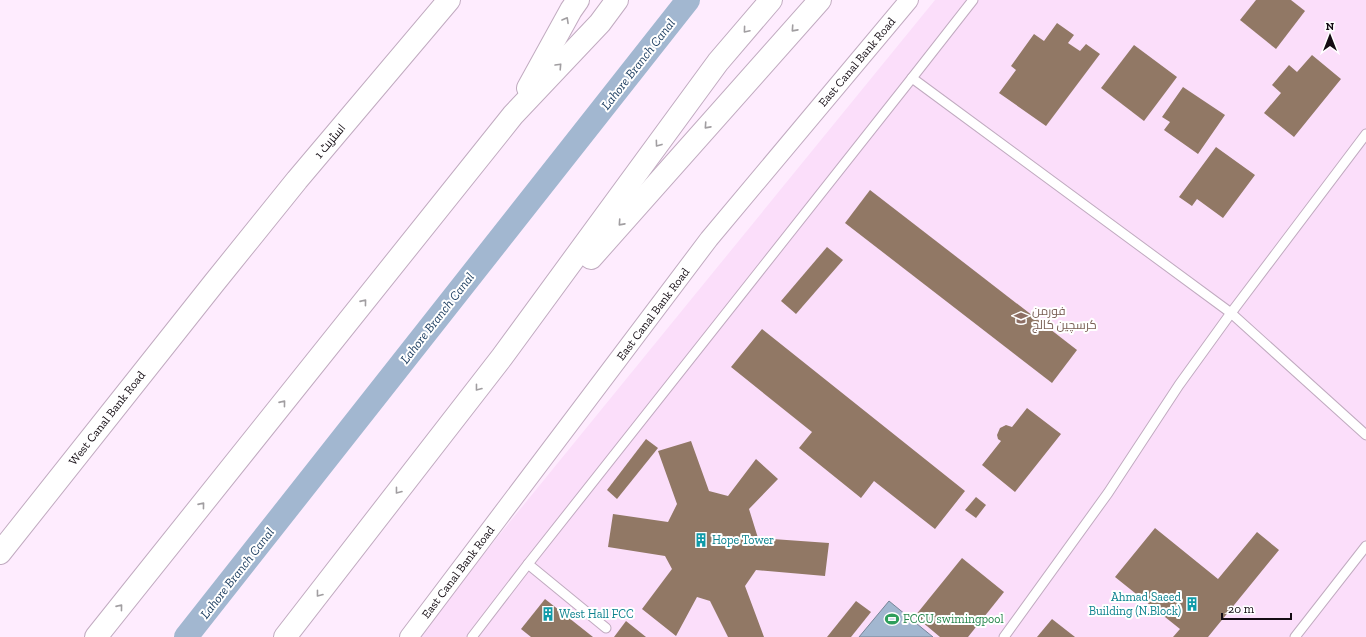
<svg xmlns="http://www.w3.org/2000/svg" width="1366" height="637" font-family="'Zilla Slab',Cairo,serif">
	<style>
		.built { fill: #fbdefa }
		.water { fill: #a2b7d0; stroke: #778497 }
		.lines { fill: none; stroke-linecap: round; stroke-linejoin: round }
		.canal { stroke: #a2b7d0; stroke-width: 24 }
		.building { fill: #917865 }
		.service-casing { stroke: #c1abc0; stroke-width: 11 }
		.minor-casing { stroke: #c1abc0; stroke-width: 20 }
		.tertiary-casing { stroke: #c1abc0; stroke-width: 24 }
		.trunk-casing { stroke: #c1abc0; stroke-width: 24 }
		.service { stroke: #fff; stroke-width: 9 }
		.minor { stroke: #fff; stroke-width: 18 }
		.tertiary { stroke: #fff; stroke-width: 22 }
		.trunk { stroke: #fff; stroke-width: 22 }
		.oneway { stroke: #a19ea1 }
		.labels { text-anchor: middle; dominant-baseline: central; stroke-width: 4; stroke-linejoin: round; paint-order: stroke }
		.street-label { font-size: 12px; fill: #140c13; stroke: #fff }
		.education-label { font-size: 12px; fill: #785e54; stroke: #fff; text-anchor: start }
		.culture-label { font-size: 12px; fill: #0d838f; stroke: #fff; text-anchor: start }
		.leisure-label { font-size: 12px; fill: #27864d; stroke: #fff; text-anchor: start }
		.water-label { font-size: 13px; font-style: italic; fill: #1d3e61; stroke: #fff }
	</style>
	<rect width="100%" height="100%" fill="#feecfe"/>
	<path class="built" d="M935,0h431v637h-950z"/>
	<path class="water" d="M889,601l44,36h-74z"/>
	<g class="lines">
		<path class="canal" d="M186,637l502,-637"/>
	</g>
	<g class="building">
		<path d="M1256,0h35l14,11 -29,38 -36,-29z"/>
		<path d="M1057,23l17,12 -6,8 12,8 6,-7 14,10 -54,72 -47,-33 17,-23 -5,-4 23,-32 10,7z"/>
		<path d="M1134,45l43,32 -33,44 -43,-33z"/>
		<path d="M1312,55l29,24 -47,58 -30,-24 17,-20 -9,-8 17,-20 8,7z"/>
		<path d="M1183,87l42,28 -27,39 -34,-24 6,-8 -8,-5z"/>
		<path d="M1216,147l39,28 -32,43 -26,-19 -5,7 -13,-9z"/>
		<path d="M870,190l207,160 -25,33 -207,-160z"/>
		<path d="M827,247l16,13 -47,54 -15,-13z"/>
		<path d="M762,329l203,162 -30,38 -61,-48 -13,17 -62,-50 13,-16 -81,-65z"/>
		<path d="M1027,408l34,26 -46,58 -33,-27 19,-24 -3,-2 -1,-4 3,-7 6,-3 6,2z"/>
		<path d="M646,439l12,9 -41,51 -10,-9z"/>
		<path d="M691,441l18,50 19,5 28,-37 22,20 -29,30 9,29 71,5 -4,33 -69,-6 -11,16 19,51h-36l-18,-36 -13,-4 -21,39 -34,-27 30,-40 -7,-13 -57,-9 5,-33 55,8 9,-18 -19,-53z"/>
		<path d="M976,497l10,8 -10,13 -11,-8z"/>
		<path d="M1155,528l63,51 39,-47 22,18 -71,87h-35l7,-8 -65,-52z"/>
		<path d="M962,558l42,34 -36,45h-28l-25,-21z"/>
		<path d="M545,599l48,38h-62l-10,-8z"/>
		<path d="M856,601l15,11 -20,25h-24z"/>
		<path d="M1052,619l23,18h-38z"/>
		<path d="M626,621l20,16h-32z"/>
	</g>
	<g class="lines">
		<defs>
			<g id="service">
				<path d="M912,78l61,-78"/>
				<path d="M528,564l78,64"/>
				<path d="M472,637l56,-73 384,-486 319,235 135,122"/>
				<path d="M1004,637l104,-144 71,-108 52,-72 135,-179"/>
				<path d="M1295,637l71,-91"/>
			</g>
			<path id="minor" d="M409,637l300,-398 200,-239"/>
			<path id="tertiary" d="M0,553l214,-270 83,-103 152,-180"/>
			<g id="trunk">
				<path d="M528,88l43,-78 7,-10"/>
				<path d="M591,258l229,-258"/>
				<path d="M96,637l417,-522 87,-92 17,-23"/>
				<path d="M285,637l217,-280 216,-295 53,-62"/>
			</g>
		</defs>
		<use href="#service" class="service-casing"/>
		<use href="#minor" class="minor-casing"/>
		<use href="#tertiary" class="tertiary-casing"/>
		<use href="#trunk" class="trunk-casing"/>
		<use href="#service" class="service"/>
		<use href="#minor" class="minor"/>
		<use href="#tertiary" class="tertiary"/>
		<use href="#trunk" class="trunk"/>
	</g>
	<defs><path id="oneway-chevron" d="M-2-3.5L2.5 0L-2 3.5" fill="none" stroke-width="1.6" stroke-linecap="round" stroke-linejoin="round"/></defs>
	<g class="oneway">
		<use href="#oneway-chevron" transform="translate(566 20) rotate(-61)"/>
		<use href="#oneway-chevron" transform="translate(794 29) rotate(132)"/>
		<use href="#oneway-chevron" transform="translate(746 30) rotate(130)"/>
		<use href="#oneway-chevron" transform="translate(559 66) rotate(-47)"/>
		<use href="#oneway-chevron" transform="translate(707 126) rotate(132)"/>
		<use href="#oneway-chevron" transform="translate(658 144) rotate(126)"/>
		<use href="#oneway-chevron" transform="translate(621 223) rotate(132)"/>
		<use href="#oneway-chevron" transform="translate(364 302) rotate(-51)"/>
		<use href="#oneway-chevron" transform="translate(478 388) rotate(128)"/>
		<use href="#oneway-chevron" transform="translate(283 403) rotate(-51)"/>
		<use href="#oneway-chevron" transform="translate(398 491) rotate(128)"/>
		<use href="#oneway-chevron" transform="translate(202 505) rotate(-51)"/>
		<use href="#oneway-chevron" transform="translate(319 594) rotate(128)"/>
		<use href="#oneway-chevron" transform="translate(120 607) rotate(-51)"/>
	</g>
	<defs>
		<symbol id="university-bare" viewBox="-9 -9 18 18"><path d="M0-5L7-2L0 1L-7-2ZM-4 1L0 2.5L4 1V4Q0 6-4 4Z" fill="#8d6e63" stroke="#fff" stroke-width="2.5" paint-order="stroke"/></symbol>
		<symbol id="building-bare" viewBox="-9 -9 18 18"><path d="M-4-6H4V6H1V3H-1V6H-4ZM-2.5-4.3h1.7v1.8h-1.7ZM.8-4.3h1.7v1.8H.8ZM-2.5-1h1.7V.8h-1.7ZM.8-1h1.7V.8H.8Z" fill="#0f9aa8" stroke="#fff" stroke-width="2.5" paint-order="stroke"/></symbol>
		<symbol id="stadium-bare" viewBox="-9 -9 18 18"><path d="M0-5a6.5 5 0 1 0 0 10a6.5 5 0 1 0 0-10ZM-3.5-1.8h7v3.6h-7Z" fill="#2e9e5b" stroke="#fff" stroke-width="2.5" paint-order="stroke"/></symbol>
	</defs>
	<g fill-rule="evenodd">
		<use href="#university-bare" x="1011" y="308" width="20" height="20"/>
		<use href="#building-bare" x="691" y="530" width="20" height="20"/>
		<use href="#building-bare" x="1182" y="594" width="20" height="20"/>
		<use href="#building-bare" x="538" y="604" width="20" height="20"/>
		<use href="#stadium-bare" x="882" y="609" width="20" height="20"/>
	</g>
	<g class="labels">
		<g class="street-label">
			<text transform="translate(857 62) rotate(-50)">East Canal Bank Road</text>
			<text transform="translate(330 141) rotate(-50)">اسٹریٹ 1</text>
			<text transform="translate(653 314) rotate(-53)">East Canal Bank Road</text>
			<text transform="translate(107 418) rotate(-52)">West Canal Bank Road</text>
			<text transform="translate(458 572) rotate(-53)">East Canal Bank Road</text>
		</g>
		<g class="education-label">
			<text x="1032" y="311">فورمن<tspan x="1032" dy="14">کرسچین کالج</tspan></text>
		</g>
		<g class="culture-label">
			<text x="712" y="540">Hope Tower</text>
			<text x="1181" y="597" text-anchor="end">Ahmad Saeed<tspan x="1181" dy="14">Building (N.Block)</tspan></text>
			<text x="559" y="614">West Hall FCC</text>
		</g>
		<g class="leisure-label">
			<text x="903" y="619">FCCU swimingpool</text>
		</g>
		<g class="water-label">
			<text transform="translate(638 64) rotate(-52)">Lahore Branch Canal</text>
			<text transform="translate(437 318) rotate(-52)">Lahore Branch Canal</text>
			<text transform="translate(237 573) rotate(-52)">Lahore Branch Canal</text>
		</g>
	</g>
	<g transform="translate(1330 36)" stroke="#ffffff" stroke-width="3" paint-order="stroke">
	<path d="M0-3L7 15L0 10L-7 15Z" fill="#140c13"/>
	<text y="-6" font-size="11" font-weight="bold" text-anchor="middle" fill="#140c13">N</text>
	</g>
	<path d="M1222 613v6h69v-6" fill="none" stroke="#140c13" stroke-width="2"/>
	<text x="1228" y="613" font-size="12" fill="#140c13" stroke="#ffffff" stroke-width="3" paint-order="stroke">20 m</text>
</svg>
